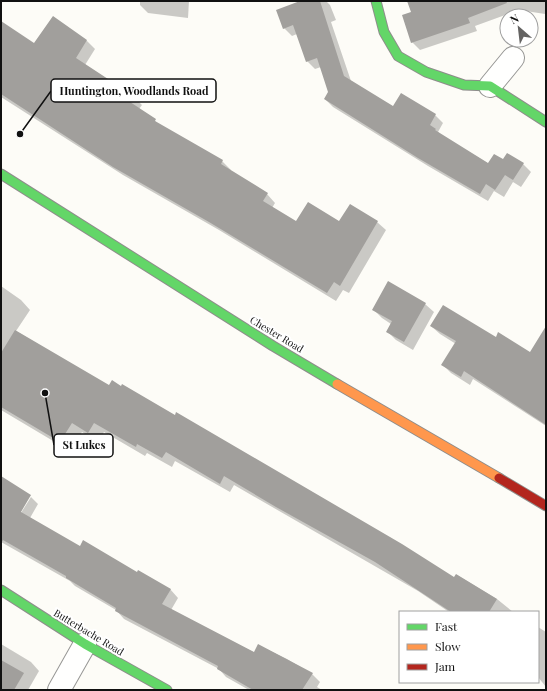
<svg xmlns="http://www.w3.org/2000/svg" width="547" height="691" font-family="'Playfair Display',serif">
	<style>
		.shadow { fill: #0003 }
		.building { fill: #a19f9c }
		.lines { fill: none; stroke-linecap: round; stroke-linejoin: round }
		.street-casing { stroke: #979795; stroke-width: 24 }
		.fast-casing { stroke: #8e8d8b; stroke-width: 11 }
		.slow-casing { stroke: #8e8d8b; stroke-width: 11 }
		.jam-casing { stroke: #8e8d8b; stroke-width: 11 }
		.street { stroke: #fffffe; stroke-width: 22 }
		.fast { stroke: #63d668; stroke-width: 9 }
		.slow { stroke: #ff974d; stroke-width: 9 }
		.jam { stroke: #b3261e; stroke-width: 9 }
		.labels { text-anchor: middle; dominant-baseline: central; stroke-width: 4; stroke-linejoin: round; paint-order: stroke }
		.street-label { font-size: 10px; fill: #111; stroke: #fff }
		.leader { fill: none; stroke: #111; stroke-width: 1.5 }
		.callout-dot { fill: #111; stroke: #fff; stroke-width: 1.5 }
		.callout { fill: #fff; stroke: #111; stroke-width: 1.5 }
		.callout-label { font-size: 11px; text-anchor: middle; font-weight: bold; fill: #111 }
	</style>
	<rect width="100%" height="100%" fill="#fdfcf7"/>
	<g class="shadow">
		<path d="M140,1h49l-1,17 -40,-5 -8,-8z"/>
		<path d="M303,1h23l4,4 6,15 -5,2 20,59 42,27 42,7 8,8 -5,9 3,3 48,29 15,-3 19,3 8,8 -10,15 -8,-5 -9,15 -10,-6 -6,10 -60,-35 -95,-59 -8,-8 4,-7 -8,-25 -6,2 -8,-8 -10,-27 -5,2 -8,-8z"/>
		<path d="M412,1h134v20l-1,-7 -26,-4 -44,16 2,5 -57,19 -8,-8z"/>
		<path d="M53,17l34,24 8,8 -10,16 48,31 9,9 -3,4 21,16 62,36 9,9 -1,1 37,23 8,9 -3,5 24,14h81l9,8 -37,63 -6,-3 -7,11 -117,-71 -96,-55 -122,-78v-75l33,22z"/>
		<path d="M1,286l20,14 9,10 -14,21 93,56 346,192 2,-4 40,24 16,13h-64l-31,-21 -184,-106 -4,7 -55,-31 -3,6 -25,-14 -2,3 -41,-24 -6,10 -16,-10 -12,19 -69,-41z"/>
		<path d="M425,304l9,8 -21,38 -17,-10 -9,-9 4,-7 -9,-6 -9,-9z"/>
		<path d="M431,326l65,12 34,15 16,-1v74l-73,-47 -3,6 -19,-12 -8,-8 13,-21 -16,-10z"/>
		<path d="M1,477l30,19h-2l-12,19 2,1 12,-19 7,7 -8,14 50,29 90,42 8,9 -7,12 84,43 3,-8 29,14 25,15 8,8 -3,5 5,3h-73l-23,-13 -7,-8 -95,-50 -8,-9 -41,-24 -5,-5 -69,-39z"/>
		<path d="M538,627l8,5v55l-8,-10z"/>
		<path d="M1,644l30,18 8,9 -11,19h-27z"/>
	</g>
	<g class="building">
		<path d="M300,1h20l24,75 49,30 8,-13 35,21 -6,11 6,4 -1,1 53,33 6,-9 9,5 4,-6 17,10 -11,17 -8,-5 -10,15 -9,-6 -6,10 -62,-36 -94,-59 4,-7 -11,-34 -11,4 -13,-37 -10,4 -7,-19z"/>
		<path d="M407,1h99l1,2 -39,15 2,5 -59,20 -9,-28 9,-3z"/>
		<path d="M53,16l34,24 -11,18 58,38 -4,6 26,17 -1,2 68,39 -2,4 47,29 -5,8 33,20 12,-19 31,19 11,-17 28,17 -38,65 -6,-4 -7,11 -118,-71 -96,-55 -112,-73v-73l33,22z"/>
		<path d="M388,281l38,22 -22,39 -18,-10 6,-11 -20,-11z"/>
		<path d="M443,305l53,32 2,-5 32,20 16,-26v99l-82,-54 -3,6 -20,-12 15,-24 -26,-15z"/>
		<path d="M15,330l94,55 3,-5 9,6 1,-2 53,31 1,-3 226,132 52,33 2,-3 41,25 -8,13h-38l-76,-50 -99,-55 -52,-31 -4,8 -54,-32 -4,6 -25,-14 -1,3 -42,-24 -6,10 -16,-10 -12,19 -59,-35v-54z"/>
		<path d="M1,476l30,19 -10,17 59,34 3,-6 54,32 1,-2 33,19 -9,15 92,48 4,-8 55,29 -11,17h-49l-36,-21 1,-3 -103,-55 1,-3 -50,-30v-2l-63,-36 -2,3z"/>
		<path d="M1,660l23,13 -10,17h-13z"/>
	</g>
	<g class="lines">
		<defs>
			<g id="street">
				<path d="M490,86l23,-28"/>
				<path d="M59,690l26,-46"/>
			</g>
			<g id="fast">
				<path d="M376,1l8,31 14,24 28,16 38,13 26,1 56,36"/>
				<path d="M1,174l272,172 64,38"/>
				<path d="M1,590l84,54 82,46"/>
			</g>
			<path id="slow" d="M337,384l162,94"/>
			<path id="jam" d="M499,478l47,28"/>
		</defs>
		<use href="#street" class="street-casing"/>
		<use href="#fast" class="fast-casing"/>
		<use href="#slow" class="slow-casing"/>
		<use href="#jam" class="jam-casing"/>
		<use href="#street" class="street"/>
		<use href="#fast" class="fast"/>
		<use href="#slow" class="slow"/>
		<use href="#jam" class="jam"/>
	</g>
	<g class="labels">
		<g class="street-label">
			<text transform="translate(277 334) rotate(31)">Chester Road</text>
			<text transform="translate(89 632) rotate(31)">Butterbache Road</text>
		</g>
	</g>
	<path class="leader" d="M20 134L51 91M45 393L54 445"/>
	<g class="callout-dot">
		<circle cx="20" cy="134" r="4"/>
		<circle cx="45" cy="393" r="4"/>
	</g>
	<g class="callout">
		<rect x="51" y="79" width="165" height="23" rx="4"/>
		<rect x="54" y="434" width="59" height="23" rx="4"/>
	</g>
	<g class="callout-label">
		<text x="134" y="95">Huntington, Woodlands Road</text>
		<text x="84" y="449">St Lukes</text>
	</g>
	<rect width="547" height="691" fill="none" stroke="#111111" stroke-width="4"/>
	<rect x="399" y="611" width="140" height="72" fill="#ffffff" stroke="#a0a0a0"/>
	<rect x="407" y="624" width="20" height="6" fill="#63d668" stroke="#a0a0a0"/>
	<text x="435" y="631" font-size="12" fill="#111111">Fast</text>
	<rect x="407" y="644" width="20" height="6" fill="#ff974d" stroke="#a0a0a0"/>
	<text x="435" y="651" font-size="12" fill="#111111">Slow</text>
	<rect x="407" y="664" width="20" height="6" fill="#b3261e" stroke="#a0a0a0"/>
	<text x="435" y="671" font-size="12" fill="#111111">Jam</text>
	<g transform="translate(519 28) rotate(332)"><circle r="19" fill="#ffffff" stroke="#a0a0a0"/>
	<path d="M0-3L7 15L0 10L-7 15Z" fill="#646362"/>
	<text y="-6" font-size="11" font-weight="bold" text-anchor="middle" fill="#111111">N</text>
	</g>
</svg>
